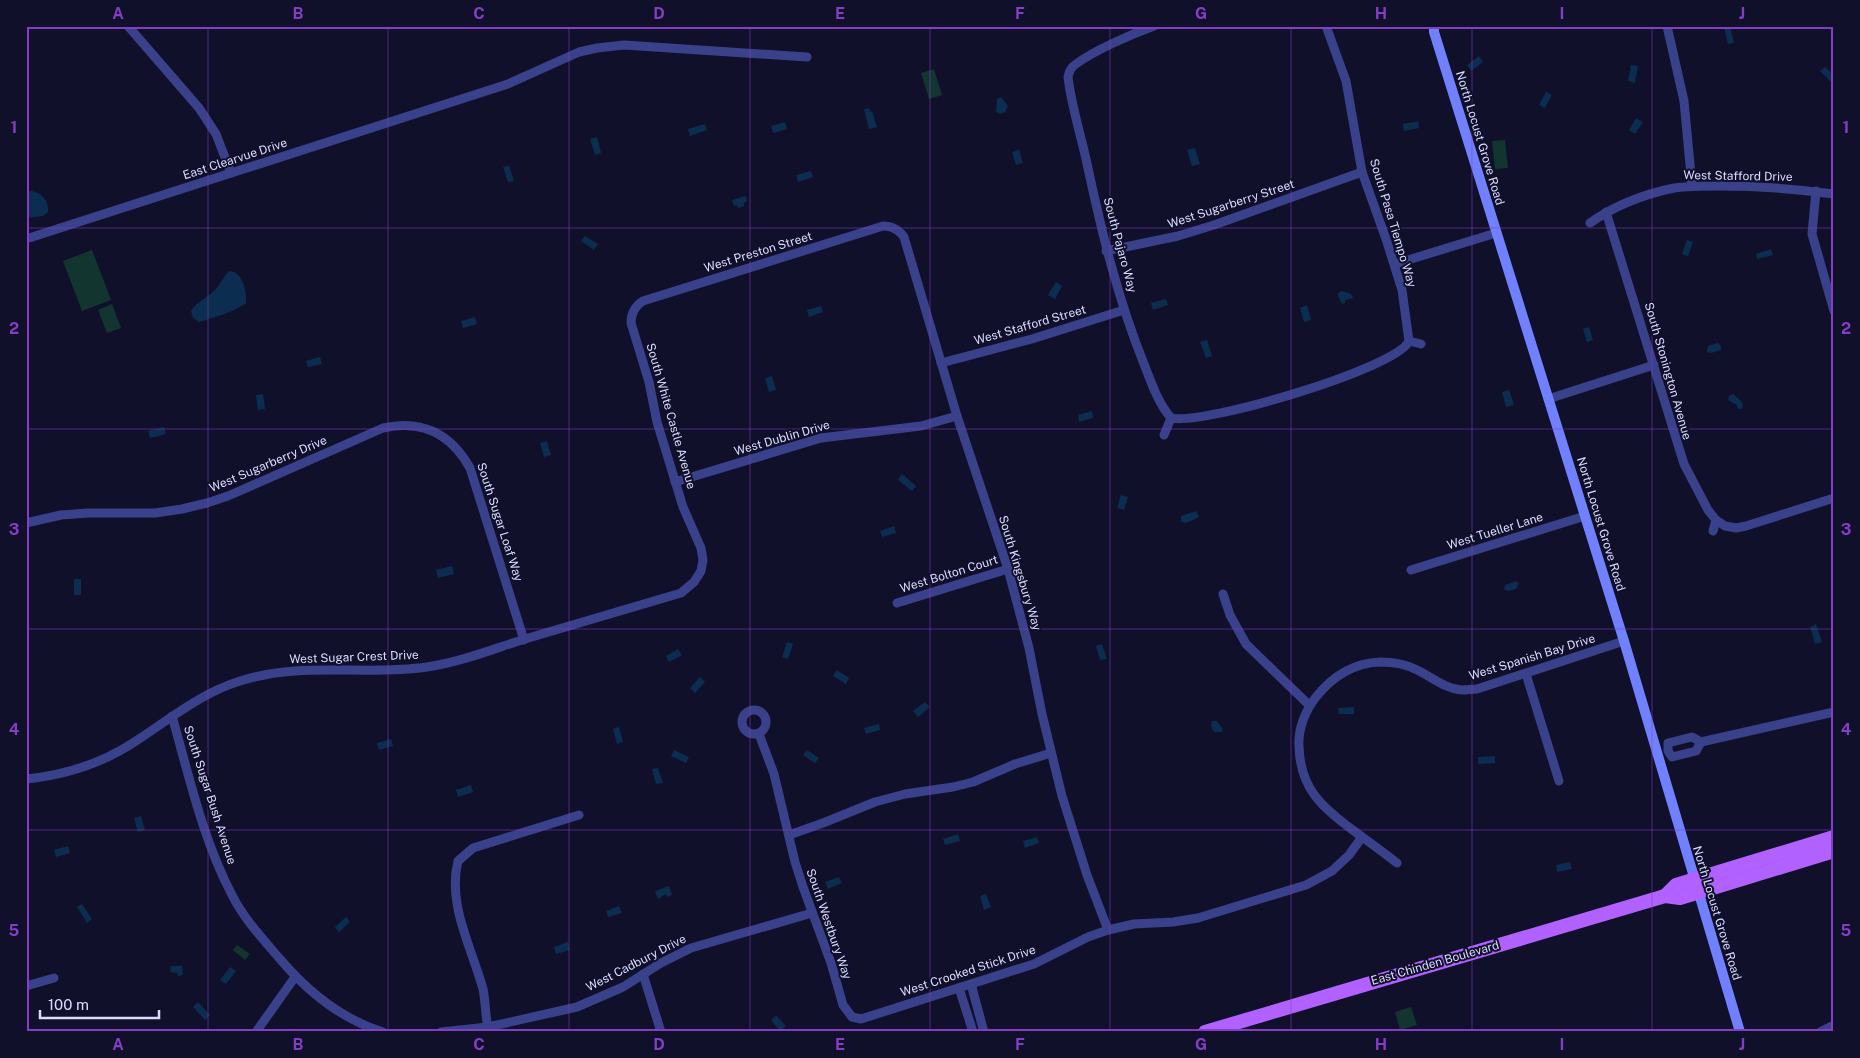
<svg xmlns="http://www.w3.org/2000/svg" width="1860" height="1058" font-family="'Public Sans',sans-serif">
	<style>
		.green { fill: #133530 }
		.water { fill: #0b2d4f }
		.lines { fill: none; stroke-linecap: round; stroke-linejoin: round }
		.street { stroke: #3a418b; stroke-width: 9 }
		.secondary { stroke: #7180ff; stroke-width: 10 }
		.primary { stroke: #b061ff; stroke-width: 14 }
		.grid { fill: none; stroke: #843ec5; stroke-width: 1; stroke-opacity: 0.55 }
		.labels { text-anchor: middle; dominant-baseline: central; stroke-width: 4; stroke-linejoin: round; paint-order: stroke }
		.street-label { font-size: 12px; fill: #dadbff; stroke: #11102b }
		.neatline { fill: none; stroke: #843ec5; stroke-width: 2 }
		.grid-label { font-size: 16px; text-anchor: middle; font-weight: bold; fill: #843ec5 }
	</style>
	<rect width="100%" height="100%" fill="#11102b"/>
	<g class="green">
		<path d="M934,69l8,26 -13,4 -8,-26z"/>
		<path d="M1505,140l3,28 -13,1 -3,-28z"/>
		<path d="M92,250l19,50 -29,11 -19,-50z"/>
		<path d="M112,304l9,24 -14,5 -9,-23z"/>
		<path d="M237,945l13,9 -5,6 -12,-10z"/>
		<path d="M1411,1007l6,18 -17,5 -5,-18z"/>
	</g>
	<g class="water">
		<path d="M1730,26l4,17 -6,1 -4,-17z"/>
		<path d="M1479,56l4,6 -12,9 -4,-6z"/>
		<path d="M1631,65l7,1 -3,17 -7,-2z"/>
		<path d="M1825,67l9,8v3l-3,4 -11,-11z"/>
		<path d="M1546,92l6,3 -7,13 -6,-3z"/>
		<path d="M1001,97l7,9 -3,6 -5,2 -4,-2 1,-13z"/>
		<path d="M869,108l1,4 2,-1 5,16 -8,2 -5,-20z"/>
		<path d="M1636,118l7,4 -8,12 -6,-4z"/>
		<path d="M1418,121l1,7 -15,3 -1,-7z"/>
		<path d="M785,122l2,7 -14,4 -2,-7z"/>
		<path d="M705,124l2,6 -17,6 -2,-7z"/>
		<path d="M597,137l4,16 -6,2 -5,-16z"/>
		<path d="M1195,148l5,16 -8,2 -5,-16z"/>
		<path d="M1019,150l4,13 -7,2 -4,-13z"/>
		<path d="M509,166l5,15 -6,1 -5,-15z"/>
		<path d="M811,171l2,6 -15,5 -2,-7z"/>
		<path d="M26,190c13,1 23,8 22,22l-5,4 -17,2z"/>
		<path d="M746,196l1,5 -3,2v3l-6,2 -1,-3 -3,1 -2,-6z"/>
		<path d="M585,236l13,8 -4,6 -13,-9z"/>
		<path d="M1687,240l6,2 -5,14 -6,-2z"/>
		<path d="M1771,249l2,6 -16,4 -1,-5z"/>
		<path d="M229,271c14,0 18,21 17,32 -14,10 -31,14 -47,19l-6,-4 -2,-7c6,-10 15,-12 23,-20 6,-6 9,-14 15,-20z"/>
		<path d="M1056,282l6,4 -7,13 -7,-4z"/>
		<path d="M1342,291l9,3 2,4 -8,2v3l-3,1 -4,-8v-3z"/>
		<path d="M1166,299l2,6 -15,5 -2,-7z"/>
		<path d="M1307,305l4,15 -7,2 -4,-14z"/>
		<path d="M821,306l2,6 -14,5 -2,-7z"/>
		<path d="M475,317l2,7 -14,4 -2,-7z"/>
		<path d="M1589,327l4,13 -6,2 -4,-13z"/>
		<path d="M1207,340l5,16 -6,2 -6,-16z"/>
		<path d="M1718,343l3,3v4l-10,3 -4,-1 1,-6z"/>
		<path d="M320,357l2,7 -14,3 -2,-6z"/>
		<path d="M772,376l4,14 -7,2 -4,-14z"/>
		<path d="M1509,390l5,15 -8,2 -4,-15z"/>
		<path d="M263,394l2,15 -7,1 -2,-15z"/>
		<path d="M1733,394l9,8 1,4 -2,3h-3l-1,-4 -9,-5 1,-4z"/>
		<path d="M1092,411l1,7 -14,4 -1,-7z"/>
		<path d="M164,427l2,7 -16,4 -2,-7z"/>
		<path d="M547,441l4,14 -7,2 -4,-14z"/>
		<path d="M902,474l14,12 -4,5 -14,-11z"/>
		<path d="M1121,495l7,2 -4,13 -7,-2z"/>
		<path d="M1196,511l3,6c-4,2 -10,5 -14,6l-4,-2v-5z"/>
		<path d="M894,526l2,7 -14,4 -2,-6z"/>
		<path d="M452,566l2,8 -16,4 -2,-8z"/>
		<rect x="74" y="579" width="7" height="16"/>
		<path d="M1516,581l3,2 -3,6 -8,2 -4,-2 1,-4z"/>
		<path d="M1816,624l6,18 -7,2 -5,-17z"/>
		<path d="M787,642l6,2 -5,15 -6,-2z"/>
		<path d="M1102,644l5,15 -7,1 -4,-14z"/>
		<path d="M678,649l4,6 -13,7 -3,-6z"/>
		<path d="M837,670l12,8 -3,6 -13,-8z"/>
		<path d="M700,677l5,5 -10,11 -5,-5z"/>
		<path d="M925,702l5,5 -12,10 -5,-6z"/>
		<path d="M1354,707v7h-15l-1,-6z"/>
		<path d="M1212,721h5l6,8 -1,3h-8l-3,-6z"/>
		<path d="M879,724l1,6 -14,4 -2,-6z"/>
		<path d="M619,727l4,15 -6,2 -4,-15z"/>
		<path d="M391,739l2,7 -14,4 -2,-7z"/>
		<path d="M674,750l15,7 -3,6 -15,-7z"/>
		<path d="M807,750l12,8 -4,5 -12,-8z"/>
		<path d="M1495,756v7l-17,1v-7z"/>
		<path d="M658,768l5,15 -7,1 -4,-15z"/>
		<path d="M471,785l2,7 -15,5 -2,-7z"/>
		<path d="M141,816l4,14 -7,2 -4,-14z"/>
		<path d="M958,834l2,7 -15,4 -2,-6z"/>
		<path d="M1037,837l2,6 -14,5 -2,-7z"/>
		<path d="M68,846l2,7 -14,4 -2,-7z"/>
		<path d="M1570,862l2,7 -15,3 -1,-7z"/>
		<path d="M839,877l3,6 -14,6 -3,-7z"/>
		<path d="M669,886l3,9 -5,2 -1,-3 -8,5 -3,-8z"/>
		<path d="M986,894l5,13 -7,3 -4,-14z"/>
		<path d="M82,904l10,15 -5,4 -10,-16z"/>
		<path d="M619,906l3,7 -14,4 -2,-6z"/>
		<path d="M346,917l4,5 -11,10 -4,-5z"/>
		<path d="M568,942l2,8 -14,4 -2,-7z"/>
		<path d="M171,966h11l1,9 -5,1 -1,-3 -7,-1z"/>
		<path d="M230,967l6,4 -10,13 -6,-4z"/>
		<path d="M198,1002l12,13 -5,5 -12,-13z"/>
		<path d="M776,1015l10,11 -6,5 -9,-11z"/>
	</g>
	<g class="lines">
		<g class="street">
			<path d="M128,26l71,82 17,26 15,39"/>
			<path d="M1154,26c-22,8 -59,24 -78,38 -5,3 -7,8 -8,13 3,27 12,55 18,82 15,70 31,138 58,205 7,18 14,39 27,54"/>
			<path d="M1326,26l20,55 16,91 24,67 16,51 7,51"/>
			<path d="M1667,26l17,75 8,85"/>
			<path d="M1816,191l-4,43 22,77"/>
			<path d="M1606,212l78,252 24,46 8,10 9,6 11,2 10,-2 88,-28"/>
			<path d="M1590,223c24,-17 55,-29 84,-35 15,-2 30,-2 46,-2 38,0 76,3 114,8"/>
			<path d="M26,239l482,-155 71,-32 18,-4 27,-3 183,12"/>
			<path d="M1106,251l72,-15 36,-11 148,-53"/>
			<path d="M1395,264l101,-31"/>
			<path d="M941,363l91,-24 92,-29"/>
			<path d="M1548,399l106,-34"/>
			<path d="M1164,435l7,-17c31,8 227,-50 238,-77l12,3"/>
			<path d="M675,482l146,-44 100,-12 36,-10"/>
			<path d="M26,523l35,-8 27,-2h67l27,-4 25,-6 21,-7 155,-68c39,-9 68,6 87,40l54,172"/>
			<path d="M1713,531l3,-11"/>
			<path d="M1411,570l174,-54"/>
			<path d="M1223,594l7,21 16,29 63,61"/>
			<path d="M897,603l111,-34"/>
			<path d="M1526,674l33,107"/>
			<circle cx="754" cy="722" r="12"/>
			<path d="M172,716c17,60 31,124 60,179 12,24 31,44 48,64 28,33 61,60 103,73"/>
			<path d="M759,734l15,40 21,88 8,25 28,76 12,42 9,12 9,2 173,-55 54,-27 20,-7 26,-6 39,-2 25,-4 108,-33 26,-14 17,-16 13,-18"/>
			<path d="M1692,737l9,5 -5,9 -24,6 -4,-6v-8z"/>
			<path d="M1701,742l133,-30"/>
			<path d="M26,779c40,-4 77,-16 110,-38 34,-22 65,-48 104,-60 61,-20 125,-5 187,-14 34,-5 66,-18 98,-28 52,-15 104,-31 156,-46l13,-11 7,-11 2,-11 -2,-12 -18,-41 -26,-85 -8,-40 -18,-59c0,-10 4,-17 12,-22l240,-75c9,0 16,4 21,11l53,179 51,153 21,79 13,66 20,82 25,79 21,55"/>
			<path d="M789,835l34,-12 52,-21 30,-8 48,-7 20,-5 42,-18 36,-11"/>
			<path d="M1397,863c-14,-11 -28,-21 -43,-32 -32,-24 -54,-42 -55,-85 -1,-17 6,-35 17,-49 16,-20 37,-34 64,-35 12,0 26,2 37,8 15,7 28,19 45,20 5,0 10,-1 15,-1l147,-48"/>
			<path d="M643,974l18,58"/>
			<path d="M971,984l13,48"/>
			<path d="M26,986l28,-8"/>
			<path d="M959,988l14,44"/>
			<path d="M256,1032l39,-55"/>
			<path d="M441,1032l47,-5 89,-20 46,-20 38,-24 30,-15 121,-35"/>
			<path d="M489,1032c-4,-14 -3,-29 -6,-43 -11,-41 -36,-84 -25,-128l15,-13 106,-33"/>
			<path d="M1820,1032l14,-7"/>
		</g>
		<path class="secondary" d="M1434,26v6l190,609 116,391"/>
		<g class="primary">
			<path d="M1665,896l11,-11 158,-48"/>
			<path d="M1205,1032l460,-136 15,2 154,-47"/>
		</g>
	</g>
	<path class="grid" d="M208,26v1006M388,26v1006M569,26v1006M750,26v1006M930,26v1006M1110,26v1006M1291,26v1006M1472,26v1006M1652,26v1006M26,228h1808M26,429h1808M26,629h1808M26,830h1808"/>
	<g class="labels">
		<g class="street-label">
			<text transform="translate(1480 138) rotate(73)">North Locust Grove Road</text>
			<text transform="translate(235 159) rotate(-18)">East Clearvue Drive</text>
			<text transform="translate(1738 176) rotate(1)">West Stafford Drive</text>
			<text transform="translate(1231 204) rotate(-18)">West Sugarberry Street</text>
			<text transform="translate(1393 223) rotate(73)">South Pasa Tiempo Way</text>
			<text transform="translate(1120 245) rotate(75)">South Pajaro Way</text>
			<text transform="translate(758 252) rotate(-17)">West Preston Street</text>
			<text transform="translate(1030 325) rotate(-16)">West Stafford Street</text>
			<text transform="translate(1668 371) rotate(74)">South Stonington Avenue</text>
			<text transform="translate(671 416) rotate(74)">South White Castle Avenue</text>
			<text transform="translate(782 438) rotate(-16)">West Dublin Drive</text>
			<text transform="translate(268 464) rotate(-23)">West Sugarberry Drive</text>
			<text transform="translate(500 522) rotate(72)">South Sugar Loaf Way</text>
			<text transform="translate(1601 524) rotate(73)">North Locust Grove Road</text>
			<text transform="translate(1495 531) rotate(-17)">West Tueller Lane</text>
			<text transform="translate(1020 573) rotate(73)">South Kingsbury Way</text>
			<text transform="translate(949 574) rotate(-17)">West Bolton Court</text>
			<text transform="translate(354 657) rotate(-2)">West Sugar Crest Drive</text>
			<text transform="translate(1532 657) rotate(-17)">West Spanish Bay Drive</text>
			<text transform="translate(210 795) rotate(72)">South Sugar Bush Avenue</text>
			<text transform="translate(1717 913) rotate(73)">North Locust Grove Road</text>
			<text transform="translate(829 924) rotate(71)">South Westbury Way</text>
			<text transform="translate(636 963) rotate(-27)">West Cadbury Drive</text>
			<text transform="translate(1435 963) rotate(-16)">East Chinden Boulevard</text>
			<text transform="translate(968 971) rotate(-18)">West Crooked Stick Drive</text>
		</g>
	</g>
	<rect width="1860" height="1058" fill="none" stroke="#11102b" stroke-width="55"/>
	<path d="M40 1010v8h119v-8" fill="none" stroke="#dadbff" stroke-width="2.5"/>
	<text x="48" y="1010" font-size="15" fill="#dadbff" stroke="#11102b" stroke-width="4" paint-order="stroke">100 m</text>
	<rect x="28" y="28" width="1804" height="1002" class="neatline"/>
	<g class="grid-label">
		<text x="118" y="19">A</text>
		<text x="298" y="19">B</text>
		<text x="479" y="19">C</text>
		<text x="659" y="19">D</text>
		<text x="840" y="19">E</text>
		<text x="1020" y="19">F</text>
		<text x="1201" y="19">G</text>
		<text x="1381" y="19">H</text>
		<text x="1562" y="19">I</text>
		<text x="1742" y="19">J</text>
		<text x="14" y="133">1</text>
		<text x="1846" y="133">1</text>
		<text x="14" y="334">2</text>
		<text x="1846" y="334">2</text>
		<text x="14" y="535">3</text>
		<text x="1846" y="535">3</text>
		<text x="14" y="735">4</text>
		<text x="1846" y="735">4</text>
		<text x="14" y="936">5</text>
		<text x="1846" y="936">5</text>
		<text x="118" y="1050">A</text>
		<text x="298" y="1050">B</text>
		<text x="479" y="1050">C</text>
		<text x="659" y="1050">D</text>
		<text x="840" y="1050">E</text>
		<text x="1020" y="1050">F</text>
		<text x="1201" y="1050">G</text>
		<text x="1381" y="1050">H</text>
		<text x="1562" y="1050">I</text>
		<text x="1742" y="1050">J</text>
	</g>
</svg>
